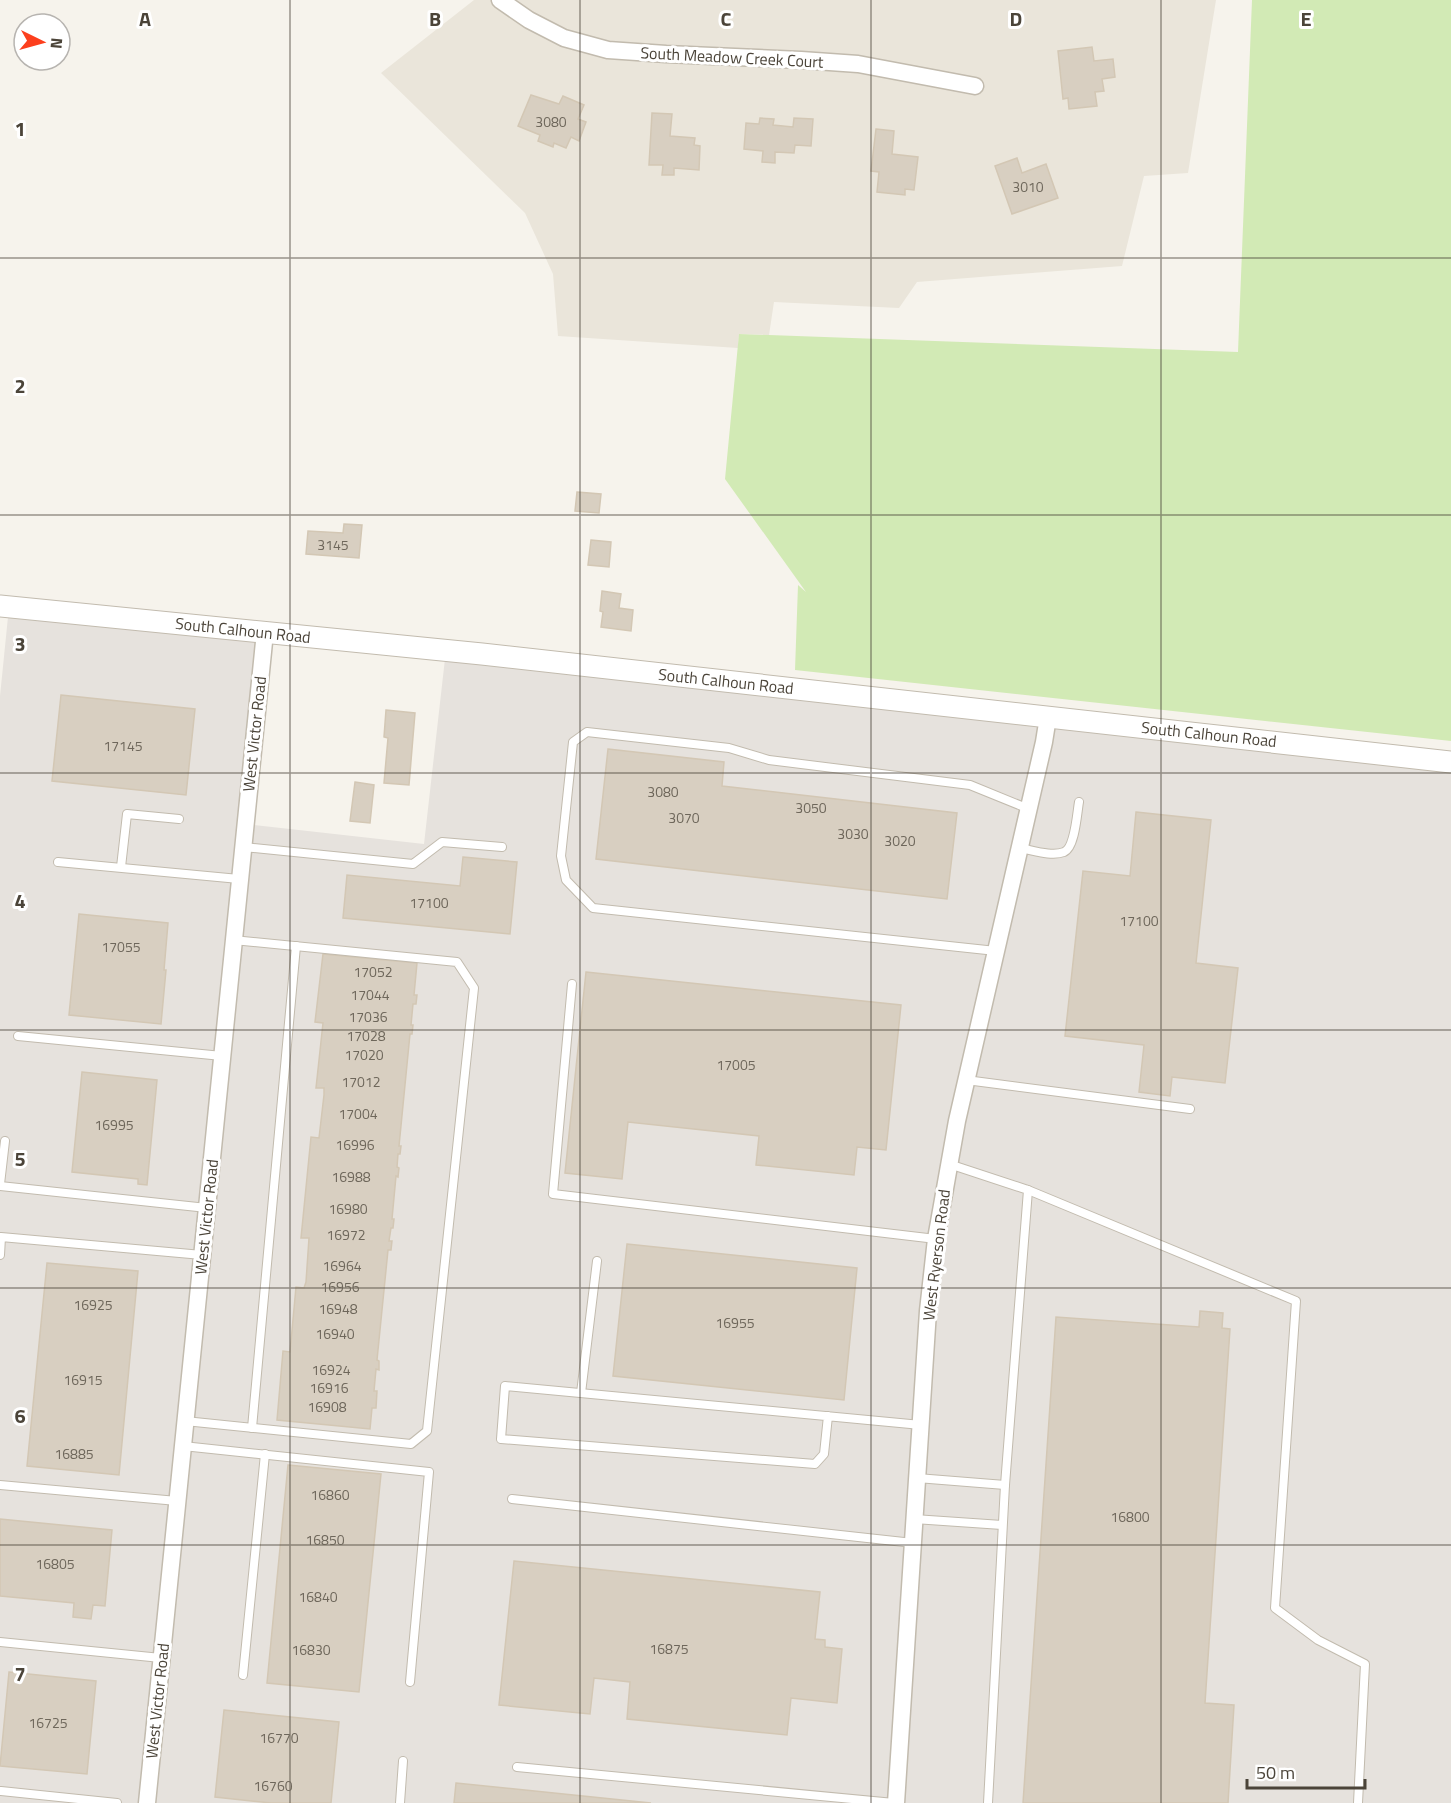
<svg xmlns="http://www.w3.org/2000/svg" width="1451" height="1803" font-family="'Titillium Web',sans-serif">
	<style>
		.residential { fill: #eae5da }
		.industrial { fill: #e6e2dd }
		.green { fill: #d2eab5 }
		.building { fill: #d8cfc1; stroke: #d3c7b4; stroke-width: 1.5 }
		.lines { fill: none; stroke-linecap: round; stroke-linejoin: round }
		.service-casing { stroke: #c2bbae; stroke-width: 10 }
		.minor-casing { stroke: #c2bbae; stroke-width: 19 }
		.tertiary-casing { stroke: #c2bbae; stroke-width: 23 }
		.service { stroke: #fff; stroke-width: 8 }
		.minor { stroke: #fff; stroke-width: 16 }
		.tertiary { stroke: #fff; stroke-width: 21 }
		.grid { fill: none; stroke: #4b4439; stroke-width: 1.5; stroke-opacity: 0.55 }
		.labels { text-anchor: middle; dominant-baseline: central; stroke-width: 6; stroke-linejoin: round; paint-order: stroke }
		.number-label { font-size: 14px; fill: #6e675b }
		.street-label { font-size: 16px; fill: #4b4439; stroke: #fff }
		.grid-label { font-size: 20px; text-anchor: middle; font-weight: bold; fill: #4b4439; stroke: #fff; stroke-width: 6; stroke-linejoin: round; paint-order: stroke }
	</style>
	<rect width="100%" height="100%" fill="#f6f3ec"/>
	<path class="residential" d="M474,0h742l-28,173 -44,3 -22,90 -205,16 -18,26 -125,-6 -5,33 -30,-1 -1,14 -180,-12 -5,-62 -28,-61 -144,-140z"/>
	<path class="industrial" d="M9,607l256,25 -20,192 179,20 22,-194 1005,112v1041h-1451v-1107z"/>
	<path class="green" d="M1252,0h199v741l-656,-71 3,-85 8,7 -81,-113 14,-145 499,18z"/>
	<g class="building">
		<path d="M1092,47l2,14 19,-2 2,18 -13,2 2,12 -9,1 2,14 -28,3 -1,-11 -5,1 -5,-48z"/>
		<path d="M531,95l28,9 4,-8 21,9 -6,14 8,3 -7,19 -8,-4 -5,11 -12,-5 -1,4 -15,-6 2,-6 -22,-9z"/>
		<path d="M652,113l20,1 -2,22 25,2 -1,7 6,1 -1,24 -25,-2v7h-12l1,-10h-14z"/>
		<path d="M760,118l14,1 -1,6 20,2 1,-9 19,1 -2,27 -16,-1 -1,8 -19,-1v11l-13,-1 1,-11 -19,-2 2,-26 13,1z"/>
		<path d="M876,129l18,2 -2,23 26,3 -4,33 -9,-1v6l-28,-3 2,-20 -8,-1z"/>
		<path d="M1017,158l5,15 24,-9 12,34 -46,16 -17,-48z"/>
		<path d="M577,492l24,2 -2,19 -24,-2z"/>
		<path d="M344,524l18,1 -3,33 -53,-4 2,-23 35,2z"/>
		<path d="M591,540l20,2 -2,25 -21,-2z"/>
		<path d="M602,591l19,3 -2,14 14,2 -2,21 -30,-4 2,-15 -3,-1z"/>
		<path d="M61,695l134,14 -9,86 -134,-14z"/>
		<path d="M386,710l29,3 -6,72 -25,-2 4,-45 -4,-1z"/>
		<path d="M608,749l116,13 -2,24 235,27 -10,86 -351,-40z"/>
		<path d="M355,782l19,3 -4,38 -20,-2z"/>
		<path d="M1136,812l75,8 -15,143 42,5 -13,115 -53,-6 -2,19 -31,-4 5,-47 -79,-9 18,-165 47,5z"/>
		<path d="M463,857l54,5 -7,72 -167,-16 4,-43 113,11z"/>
		<path d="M79,914l89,9 -4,47h2l-5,54 -92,-9z"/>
		<path d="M323,954l94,9 -3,32h3l-1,9h-3l-2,21h2l-1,9h-2l-11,112h2l-1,8h-2l-1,13 2,1 -1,9 -2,-1 -4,43h2l-1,9h-2l-2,13h3l-1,9h-3l-11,110 2,1v9l-3,-1 -2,22h3l-1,17h-4l-2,21 -93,-9 6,-69 7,1 6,-65 8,1 2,-6 3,-44h-8l10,-101 8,1 5,-43v-7h-8l7,-65 -8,-1z"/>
		<path d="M586,972l315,33 -15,145 -29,-3 -3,28 -98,-10 3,-29 -131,-14 -6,57 -57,-6z"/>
		<path d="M82,1072l75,8 -10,105 -9,-1v-5l-66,-7z"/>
		<path d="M627,1244l230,24 -13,132 -231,-24z"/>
		<path d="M47,1263l91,8 -19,204 -92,-9z"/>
		<path d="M1200,1311l23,2 -1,15 8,1 -25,374 29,2 -6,98h-205l33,-486 143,10z"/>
		<path d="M288,1465l93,9 -22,218 -92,-9z"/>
		<path d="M0,1519l112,11 -7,76 -12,-1 -2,14 -18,-2 1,-14 -74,-7z"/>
		<path d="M514,1561l306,31 -5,47 10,1v7l17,2 -5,54 -46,-5 -4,37 -160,-16 3,-37 -36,-4 -4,36 -91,-9z"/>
		<path d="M9,1672l87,9 -9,93 -87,-8z"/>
		<path d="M224,1710l115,12 -8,81h-60l-56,-6z"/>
		<path d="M456,1783l195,20h-197z"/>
	</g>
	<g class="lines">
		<defs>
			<g id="service">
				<path d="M243,847l170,17 29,-22 60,5"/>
				<path d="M1020,848c12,2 32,9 44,4 11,-4 13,-39 15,-50"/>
				<path d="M58,862l181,17"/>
				<path d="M121,867l6,-53 52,5"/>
				<path d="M996,951l-403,-43 -27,-28 -5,-24 12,-114 14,-10 142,16 40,12 201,25 59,24"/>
				<path d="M572,984l-19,210 383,45"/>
				<path d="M18,1036l204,20"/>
				<path d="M966,1080l224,29"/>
				<path d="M949,1164l79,26 -23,295 -17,318"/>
				<path d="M0,1184l5,-43"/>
				<path d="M0,1186l207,22"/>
				<path d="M1028,1190l268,111 -21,307 43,32 47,24 -7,139"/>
				<path d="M0,1255l1,-18 201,18"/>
				<path d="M581,1393l16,-132"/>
				<path d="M828,1416l-4,38 -9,10 -314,-25 4,-53 416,39"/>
				<path d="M185,1421l226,23 16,-13 47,-443 -17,-26 -224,-22"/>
				<path d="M252,1428l44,-482"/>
				<path d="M183,1446l246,26 -19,210"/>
				<path d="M917,1478l88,7"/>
				<path d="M0,1485l177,16"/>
				<path d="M512,1499l401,44"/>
				<path d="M914,1519l88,6"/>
				<path d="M0,1642l161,16"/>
				<path d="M243,1675l22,-221"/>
				<path d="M517,1767l377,36"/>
				<path d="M1,1791l116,12"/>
				<path d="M400,1803l3,-42"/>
			</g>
			<g id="minor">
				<path d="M500,0l29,20 35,18 44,12 58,4 135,6 57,4 117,22"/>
				<path d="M147,1803l118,-1171"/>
				<path d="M896,1803l32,-492 8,-72 21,-118 87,-379 4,-25"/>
			</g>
			<path id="tertiary" d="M0,606l482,48 969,108"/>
		</defs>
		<use href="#service" class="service-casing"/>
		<use href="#minor" class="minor-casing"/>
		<use href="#tertiary" class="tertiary-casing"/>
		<use href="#service" class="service"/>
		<use href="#minor" class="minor"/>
		<use href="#tertiary" class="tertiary"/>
	</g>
	<path class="grid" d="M290,0v1803M580,0v1803M871,0v1803M1161,0v1803M0,258h1451M0,515h1451M0,773h1451M0,1030h1451M0,1288h1451M0,1545h1451"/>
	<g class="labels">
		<g class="number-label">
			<text x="551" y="121">3080</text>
			<text x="1028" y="186">3010</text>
			<text x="333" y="544">3145</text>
			<text x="123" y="745">17145</text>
			<text x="663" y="791">3080</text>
			<text x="811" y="807">3050</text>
			<text x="684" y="817">3070</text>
			<text x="853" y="833">3030</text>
			<text x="900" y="840">3020</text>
			<text x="429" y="902">17100</text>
			<text x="1139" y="920">17100</text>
			<text x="121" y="946">17055</text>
			<text x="373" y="971">17052</text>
			<text x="370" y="994">17044</text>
			<text x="368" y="1016">17036</text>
			<text x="366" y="1035">17028</text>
			<text x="364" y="1054">17020</text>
			<text x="736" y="1064">17005</text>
			<text x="361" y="1081">17012</text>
			<text x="358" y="1113">17004</text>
			<text x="114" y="1124">16995</text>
			<text x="355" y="1144">16996</text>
			<text x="351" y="1176">16988</text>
			<text x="348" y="1208">16980</text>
			<text x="346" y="1234">16972</text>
			<text x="342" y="1265">16964</text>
			<text x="340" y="1286">16956</text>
			<text x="93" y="1304">16925</text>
			<text x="338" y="1308">16948</text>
			<text x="735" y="1322">16955</text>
			<text x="335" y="1333">16940</text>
			<text x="331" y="1369">16924</text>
			<text x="83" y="1379">16915</text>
			<text x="329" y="1387">16916</text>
			<text x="327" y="1406">16908</text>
			<text x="74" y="1453">16885</text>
			<text x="330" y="1494">16860</text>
			<text x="1130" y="1516">16800</text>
			<text x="325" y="1539">16850</text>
			<text x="55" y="1563">16805</text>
			<text x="318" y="1596">16840</text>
			<text x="669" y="1648">16875</text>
			<text x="311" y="1649">16830</text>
			<text x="48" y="1722">16725</text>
			<text x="279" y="1737">16770</text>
			<text x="273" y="1785">16760</text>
		</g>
		<g class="street-label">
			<text transform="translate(732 57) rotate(3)">South Meadow Creek Court</text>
			<text transform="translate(243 630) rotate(6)">South Calhoun Road</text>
			<text transform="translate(726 681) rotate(6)">South Calhoun Road</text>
			<text transform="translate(254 734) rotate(-84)">West Victor Road</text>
			<text transform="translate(1209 734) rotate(6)">South Calhoun Road</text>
			<text transform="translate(206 1217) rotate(-84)">West Victor Road</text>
			<text transform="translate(936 1255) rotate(-83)">West Ryerson Road</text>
			<text transform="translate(157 1701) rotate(-84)">West Victor Road</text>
		</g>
	</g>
	<g class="grid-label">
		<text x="145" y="26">A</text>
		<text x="435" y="26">B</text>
		<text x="726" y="26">C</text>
		<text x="1016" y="26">D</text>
		<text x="1306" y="26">E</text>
		<text x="20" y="136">1</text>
		<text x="20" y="393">2</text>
		<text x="20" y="651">3</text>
		<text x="20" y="908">4</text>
		<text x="20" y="1166">5</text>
		<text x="20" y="1423">6</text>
		<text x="20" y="1681">7</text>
	</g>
	<g transform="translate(42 42) rotate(95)"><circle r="28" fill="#ffffff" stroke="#b7b4b0" stroke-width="1.5"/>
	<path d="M0-4.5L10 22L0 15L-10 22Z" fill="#fc3f1d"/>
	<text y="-9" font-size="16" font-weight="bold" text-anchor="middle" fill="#4b4439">N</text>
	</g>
	<path d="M1247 1779v9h118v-9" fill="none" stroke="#4b4439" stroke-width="3"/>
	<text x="1256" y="1779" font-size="18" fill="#4b4439" stroke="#ffffff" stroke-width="4.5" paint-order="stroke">50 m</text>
</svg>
